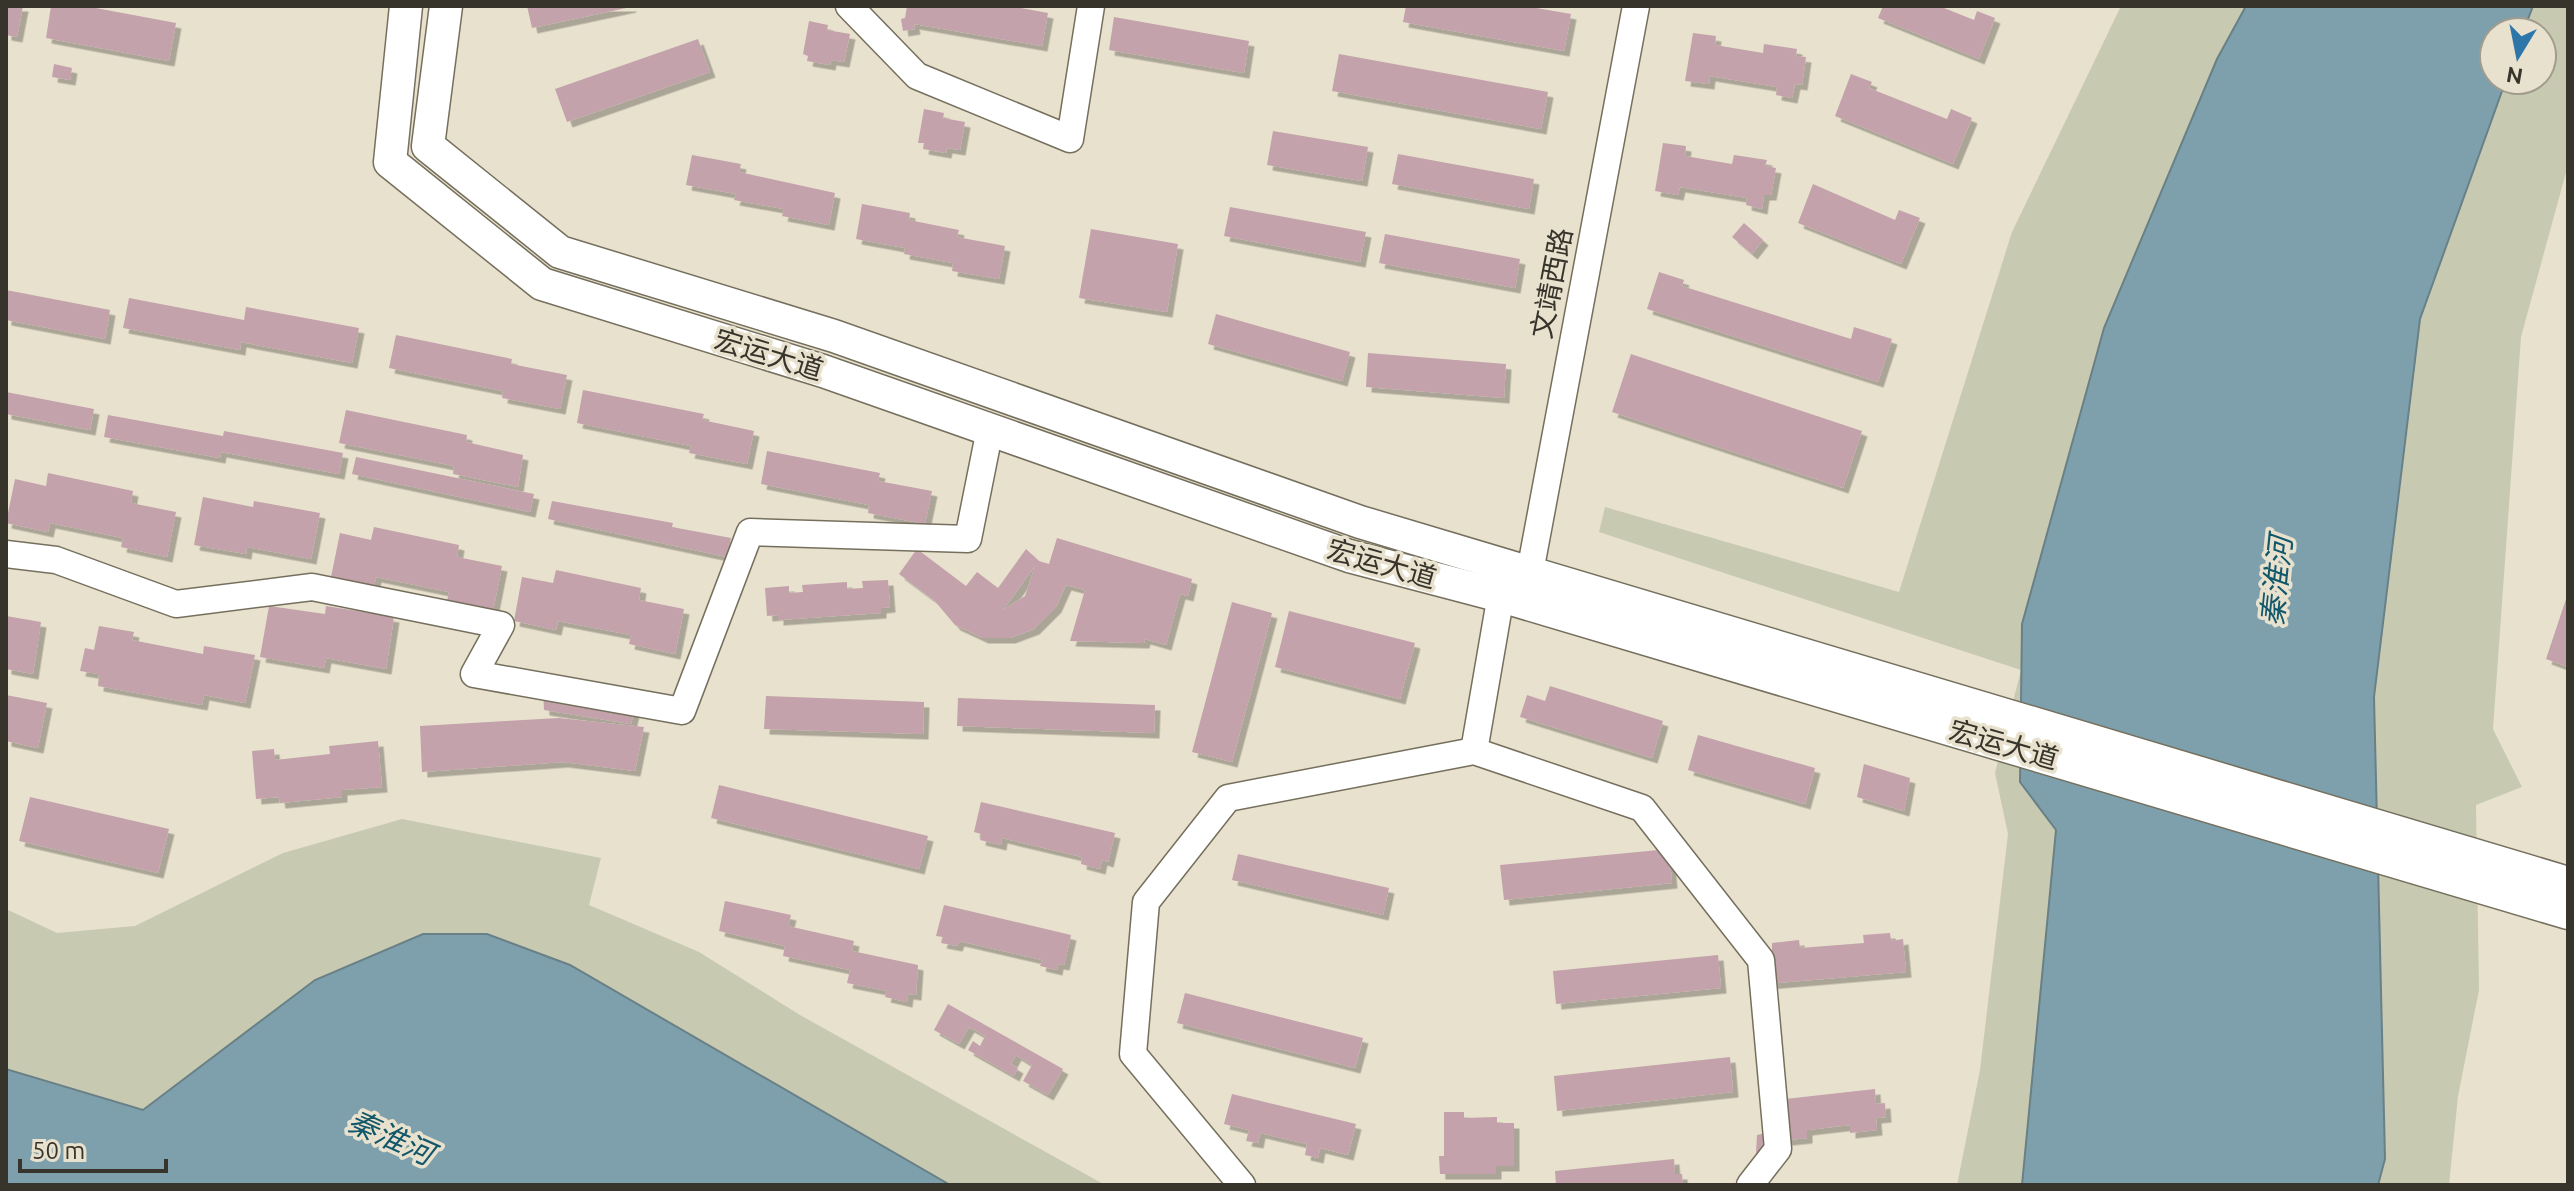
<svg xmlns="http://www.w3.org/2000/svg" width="2574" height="1191" font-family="Ubuntu,'Noto Sans SC',sans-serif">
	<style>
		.green { fill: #c7c9b1; fill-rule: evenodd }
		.water { fill: #7ea0ad; stroke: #698086; stroke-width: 2 }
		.building { fill: #c3a2ab; fill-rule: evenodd; filter: url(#shadow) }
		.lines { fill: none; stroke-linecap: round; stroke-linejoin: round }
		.minor-casing { stroke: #756f5d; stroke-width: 29 }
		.major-casing { stroke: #756f5d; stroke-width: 35 }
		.minor { stroke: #fff; stroke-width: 26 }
		.major { stroke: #fff; stroke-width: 32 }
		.labels { text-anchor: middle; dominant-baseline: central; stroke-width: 7; stroke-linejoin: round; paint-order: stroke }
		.street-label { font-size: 28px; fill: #37342c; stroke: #e8e1cd }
		.water-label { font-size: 30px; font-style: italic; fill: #13576b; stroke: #e8e1cd }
	</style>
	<defs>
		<filter id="shadow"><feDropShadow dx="5.5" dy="5.5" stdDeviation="0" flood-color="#0004"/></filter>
	</defs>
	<rect width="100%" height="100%" fill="#e8e1cd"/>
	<g class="green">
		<path d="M2121,6h447v159l-47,172 -28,392 29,58 -46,18 3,185 -21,106 -9,89h-492l23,-115 28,-236 -13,-61 26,-103 -422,-138 6,-25 294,85 113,-360zM2494,32h48v48h-48z"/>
		<path d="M402,819l199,39 -12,47 110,47 101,63 305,170h-701l-89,-205 -172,130 -137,-41v-160l51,24 78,-7 148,-73z"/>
	</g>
	<g class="water">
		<path d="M2246,6h287l-10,26h-29v48h12l-86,239 -46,378 11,462 -7,26h-356l34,-355 -36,-48 2,-158 82,-296 113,-269z"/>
		<path d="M423,934h64l83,31 380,220h-944v-116l137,41 172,-130z"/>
	</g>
	<g class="building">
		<path d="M6,6h17l-6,31 -11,-2z"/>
		<path d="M51,6h34l91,17 -7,38 -123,-23z"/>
		<path d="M527,6h104v1l-99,21z"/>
		<path d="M907,6h103l38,7 -6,33 -128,-22 1,5 -12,2 -2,-12 4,-1z"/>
		<path d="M1406,6h119l46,8 -7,37 -161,-29z"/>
		<path d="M1883,6h56l35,14 3,-9 18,7 -16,41 -101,-41z"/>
		<path d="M1114,17l135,24 -5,32 -135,-23z"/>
		<path d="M809,21l19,4 -1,5 23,4 -6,28 -13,-2 -1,5 -23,-4 1,-5 -5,-2z"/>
		<path d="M1693,33l23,3 -1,9 48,8 1,-9 33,5 -1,7 10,1 -4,28 -7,-1 -3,14 -16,-3 1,-8 -67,-11 -1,8 -24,-3z"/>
		<path d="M698,39l12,33 -143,50 -12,-33z"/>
		<path d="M1339,54l209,38 -7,37 -209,-38z"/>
		<path d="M54,64l18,4 -2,12 -18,-3z"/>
		<path d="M1851,74l21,8 -3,6 78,31 4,-10 21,9 -19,46 -118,-48z"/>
		<path d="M924,109l20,4 -1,5 22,4 -5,28 -13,-2 -1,5 -23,-4 1,-6h-6z"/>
		<path d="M1273,131l95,16 -6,34 -95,-16z"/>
		<path d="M1663,143l23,3 -1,10 47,8 2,-9 33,5 -2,6 11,2 -5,27h-7l-2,14 -16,-4 1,-7 -67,-11 -2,8 -23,-4z"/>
		<path d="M1398,154l136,25 -5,30 -137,-25z"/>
		<path d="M692,155l49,9 -2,8 96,21 -6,32 -47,-9 2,-7 -50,-9 2,-6 -50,-9z"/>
		<path d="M1813,184l82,36 4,-10 21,8 -19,46 -103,-41z"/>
		<path d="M862,204l48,9 -1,7 50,10 -2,7 48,9 -6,33 -47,-8 1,-8 -49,-9 1,-6 -49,-9z"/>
		<path d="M1230,207l136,25 -6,30 -136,-26z"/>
		<path d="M1744,223l19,17 -11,14 -20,-17z"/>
		<path d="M1091,229l87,15 -11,68 -88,-14z"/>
		<path d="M1385,234l135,25 -5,29 -136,-25z"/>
		<path d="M1659,272l25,8 -2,6 169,53 3,-12 38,12 -14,43 -231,-73z"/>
		<path d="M6,290l104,20 -5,29 -99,-19z"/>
		<path d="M129,298l115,22 2,-13 113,21 -7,35 -111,-21 -1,8 -117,-22z"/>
		<path d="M1216,314l134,38 -8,29 -134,-37z"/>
		<path d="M396,335l116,24 -1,5 56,11 -7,34 -58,-11 1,-7 -114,-23z"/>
		<path d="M1368,353l138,11 -2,34 -138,-11z"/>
		<path d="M1631,354l231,77 -19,57 -231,-76z"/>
		<path d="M583,390l121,24 -2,6 52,11 -7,33 -58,-11 2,-7 -114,-23z"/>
		<path d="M6,392l88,17 -4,21 -84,-16z"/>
		<path d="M346,410l121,25 -1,7 57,13 -5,32 -65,-13 1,-8 -115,-23z"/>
		<path d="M108,415l115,21 1,-5 119,22 -4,21 -118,-22 -1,6 -116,-21z"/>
		<path d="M767,451l113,22 -2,8 54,10 -7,33 -57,-11 1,-8 -108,-21z"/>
		<path d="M356,457l178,37 -4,18 -178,-38z"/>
		<path d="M48,473l85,18 -2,12 45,9 -9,45 -46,-10 2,-9 -73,-15 -2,9 -42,-9 9,-44 31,7z"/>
		<path d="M203,497l50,10 1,-6 66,12 -9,46 -64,-12 -1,7 -52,-9z"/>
		<path d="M552,501l121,22 -1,4 59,11 -4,19 -179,-38z"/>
		<path d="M374,527l85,18 -2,12 45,9 -9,45 -46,-10 2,-9 -73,-15 -2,9 -43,-9 9,-44 31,7z"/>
		<path d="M1057,538l135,41 -4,17 -8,-2 -14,51 -21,-6 -1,4 -74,-2 15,-51 -19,-5 -10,22 -22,22 -24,9h-27l-28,-13 -21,-25 -35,-26 18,-25 49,37 11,-14 21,16 28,-39 13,12 10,3zM1035,566l-10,30 -22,14z"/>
		<path d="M556,570l85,18 -2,12 45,9 -9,45 -46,-10 2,-9 -73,-14 -2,9 -42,-9 8,-44 31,6z"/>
		<path d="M888,580l2,27 -9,1v5l-103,7v-5l-11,1 -2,-28 24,-2v7l14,-1 -1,-7 45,-3v7l16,-1 -1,-7z"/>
		<path d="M2568,593v74l-22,-8z"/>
		<path d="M1232,602l40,11 -40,149 -40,-10z"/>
		<path d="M269,606l56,8 1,-8 68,11 -8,52 -60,-11 -2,10 -64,-11z"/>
		<path d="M1289,611l126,32 -15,56 -125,-32z"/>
		<path d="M6,616l35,6 -8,52 -27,-5z"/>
		<path d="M99,626l35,6 -2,8 71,14 1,-8 51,9 -10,48 -41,-8 -2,10 -104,-19 1,-12 -19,-3 5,-23 9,2z"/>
		<path d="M1550,686l113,35 -11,37 -132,-41 7,-22 18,6z"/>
		<path d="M543,690l93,13 -5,21 -87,-14z"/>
		<path d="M6,695l41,8 -9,45 -32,-7z"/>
		<path d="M766,696l158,6 -1,32 -159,-5z"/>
		<path d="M958,698l197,7 -1,28 -197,-7z"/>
		<path d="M559,718l85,9 -9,44 -72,-9 -141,10 -2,-46z"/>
		<path d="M1698,735l117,33 -10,36 -117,-34z"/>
		<path d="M378,741l4,46 -40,3v7l-62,6 -1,-6 -23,2 -4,-48 22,-2 1,11 55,-6 -1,-8z"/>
		<path d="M1864,764l46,14 -6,33 -47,-14z"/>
		<path d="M719,785l209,51 -9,33 -208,-51z"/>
		<path d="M30,797l139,32 -11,44 -139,-32z"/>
		<path d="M981,802l134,31 -7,29 -6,-2 -2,9 -19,-5 1,-7 -80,-19 -1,7 -21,-5 1,-6 -7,-2z"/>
		<path d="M1669,849l3,34 -168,17 -4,-35z"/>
		<path d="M1238,854l151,34 -6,27 -151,-35z"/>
		<path d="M725,901l66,14 -3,11 66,15 -2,10 66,14 -2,30 -8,-1 -1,8 -22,-5 2,-6 -40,-8 3,-13 -67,-14 2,-10 -66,-15z"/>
		<path d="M944,905l127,30 -7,30 -6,-1 -1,6 -17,-4 2,-6 -83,-19 -2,5 -16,-3 2,-6 -7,-1z"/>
		<path d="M1890,933l1,8 12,-2 3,33 -142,12 -3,-33h11v-8l27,-3 1,8 64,-5 -1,-8z"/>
		<path d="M1718,955l3,33 -165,16 -3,-33z"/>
		<path d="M1185,993l178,45 -8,30 -178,-45z"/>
		<path d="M948,1004l115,65 -15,26 -25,-14 9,-16 -16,-10 -5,9 7,4 -4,8 -46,-26 5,-9 7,5 5,-10 -16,-9 -10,17 -25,-14z"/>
		<path d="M1730,1057l3,35 -176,19 -3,-35z"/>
		<path d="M1875,1089l1,15 9,-1 1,14 -10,1 1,12 -27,3v-8l-43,5v8l-29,3 -12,10 -10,2 1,-18 9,-2 10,-33z"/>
		<path d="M1232,1094l124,30 -8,31 -28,-7 -2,10 -13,-3 2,-11 -47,-11 -2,10 -12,-2 3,-11 -25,-6z"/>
		<path d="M1444,1112h20v6l33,-1v6h17v43h-18v8h-56l-1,-18h5z"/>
		<path d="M1674,1159l1,15h7l1,11h-127l-1,-14z"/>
	</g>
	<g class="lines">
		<defs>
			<g id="minor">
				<path d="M849,6l68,70 153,63 21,-133"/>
				<path d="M6,554l50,6 120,44 136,-17 189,38 -27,49 208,37 68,-179 218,7 22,-110"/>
				<path d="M1530,572l106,-566"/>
				<path d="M1474,751l30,-174"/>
				<path d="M1242,1185l-109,-131 13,-152 82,-104 246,-47 168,57 119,152 17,189 -28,36"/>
			</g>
			<g id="major">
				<path d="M406,6l-16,156 152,122 281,87 526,185 152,40 1067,317"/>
				<path d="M446,6l-18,140 132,106 274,84 526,186 1208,361"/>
			</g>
		</defs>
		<use href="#minor" class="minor-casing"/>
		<use href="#major" class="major-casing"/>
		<use href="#minor" class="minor"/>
		<use href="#major" class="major"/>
	</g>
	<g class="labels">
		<g class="street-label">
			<text transform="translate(1551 283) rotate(-79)">文靖西路</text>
			<text transform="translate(769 354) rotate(17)">宏运大道</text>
			<text transform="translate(1382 563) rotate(16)">宏运大道</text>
			<text transform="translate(2004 744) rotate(16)">宏运大道</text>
		</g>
		<g class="water-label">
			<text transform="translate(2276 581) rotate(-84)">秦淮河</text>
			<text transform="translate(391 1137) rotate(24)">秦淮河</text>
		</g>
	</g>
	<rect width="2574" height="1191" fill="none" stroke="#37342c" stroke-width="16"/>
	<g transform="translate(2518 56) rotate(190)"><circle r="38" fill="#e8e1cd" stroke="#a19c8d" stroke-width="2"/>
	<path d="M0-6L14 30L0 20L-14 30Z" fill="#2e76aa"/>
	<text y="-12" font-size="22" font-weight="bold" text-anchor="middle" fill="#37342c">N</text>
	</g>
	<path d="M20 1159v12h146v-12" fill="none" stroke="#37342c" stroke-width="4"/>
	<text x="32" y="1159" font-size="24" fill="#37342c" stroke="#e8e1cd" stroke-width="6" paint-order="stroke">50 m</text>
</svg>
